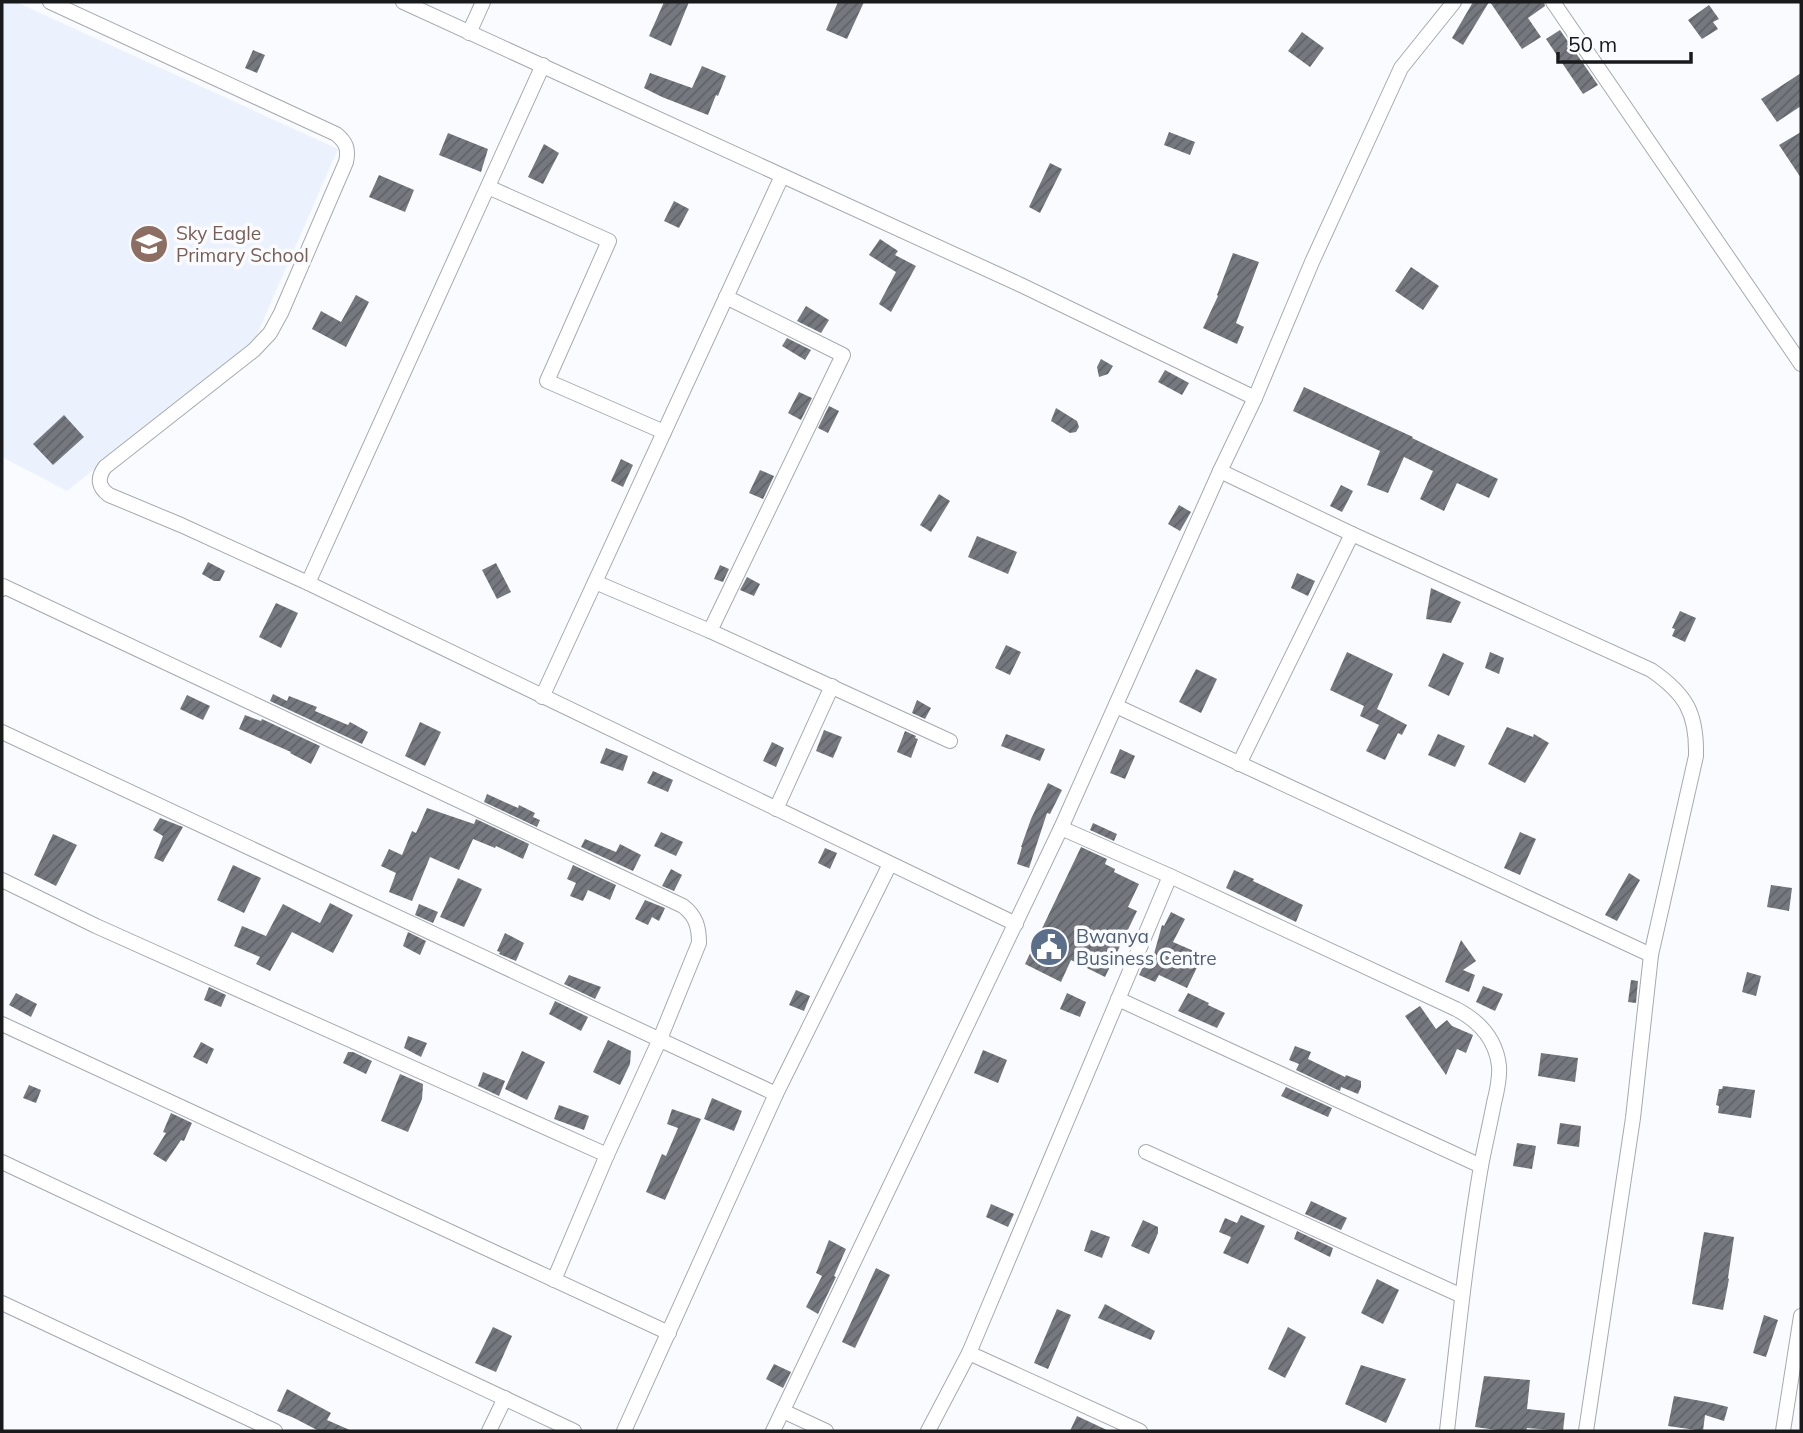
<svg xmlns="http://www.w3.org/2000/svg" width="1803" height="1433" font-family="Mulish,sans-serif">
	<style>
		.built { fill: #ecf2fd }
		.building { fill: url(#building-hatch) }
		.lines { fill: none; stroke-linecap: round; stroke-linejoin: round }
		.street-casing { stroke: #a6aab1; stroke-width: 16 }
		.street { stroke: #fff; stroke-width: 14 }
		.labels { text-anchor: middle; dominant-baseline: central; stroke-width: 7; stroke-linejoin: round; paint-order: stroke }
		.education-label { font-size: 19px; fill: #785e54; stroke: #f9fbfe; text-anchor: start }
		.service-label { font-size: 19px; fill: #4e5e75; stroke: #f9fbfe; text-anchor: start }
	</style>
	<defs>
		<pattern id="building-hatch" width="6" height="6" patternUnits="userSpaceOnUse" patternTransform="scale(1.75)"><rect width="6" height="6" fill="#75797f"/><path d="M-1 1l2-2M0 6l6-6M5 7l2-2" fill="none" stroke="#5f6267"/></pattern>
	</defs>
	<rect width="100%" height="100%" fill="#f9fbfe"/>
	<path class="built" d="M2,2h14l322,147 -83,190 -188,152 -65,-34z"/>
	<g class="building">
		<path d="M664,2h25l-18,44 -22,-10z"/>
		<path d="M838,2h26l-17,37 -21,-9z"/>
		<path d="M1473,2h16l-26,43 -11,-7z"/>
		<path d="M1490,2h54l1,4 -17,12 13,19 -19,12z"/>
		<path d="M1709,5l10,14 -6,3 5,7 -16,10 -14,-19z"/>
		<path d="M1560,30l38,55 -15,9 -37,-55z"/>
		<path d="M1302,32l22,16 -14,19 -22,-16z"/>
		<path d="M253,50l12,5 -8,18 -12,-5z"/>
		<path d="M702,66l24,10 -8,20 -2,-1 -8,20 -46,-18 -18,-9 6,-15 42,15z"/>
		<path d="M1801,73v33l-24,16 -16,-23z"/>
		<path d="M1169,132l26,10 -5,13 -26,-10z"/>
		<path d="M1801,132v46l-22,-33z"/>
		<path d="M448,133l40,16 -7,23 -42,-17z"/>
		<path d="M544,144l15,9 -16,31 -15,-7z"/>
		<path d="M1050,163l12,6 -22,44 -11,-6z"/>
		<path d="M379,175l35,15 -9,22 -36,-15z"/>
		<path d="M674,201l15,8 -10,19 -15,-7z"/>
		<path d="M880,239l18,12 -3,4 21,11 -25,46 -12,-8 17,-32 -27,-17z"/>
		<path d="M1233,253l26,9 -23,61 8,4 -7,17 -34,-16 15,-32 -1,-1z"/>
		<path d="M1411,267l28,19 -16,24 -28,-19z"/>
		<path d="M356,295l13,7 -23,45 -34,-18 9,-18 20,11z"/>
		<path d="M806,306l23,14 -8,13 -24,-12z"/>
		<path d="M787,338l24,12 -6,10 -23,-14z"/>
		<path d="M1101,359l12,7 -5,8 -9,3 -2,-10z"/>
		<path d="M1165,370l24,13 -7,12 -24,-13z"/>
		<path d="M1304,387l109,50 -1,1 86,41 -9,19 -32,-15 -13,28 -24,-12 13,-28 -29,-14 -16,36 -21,-8 13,-34 -87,-40z"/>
		<path d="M799,392l13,6 -11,22 -13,-7z"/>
		<path d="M829,406l10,5 -11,22 -10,-5z"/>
		<path d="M1056,408l21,13 2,6 -3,5 -6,1 -19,-12z"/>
		<path d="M64,415l20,22 -31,28 -20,-21z"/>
		<path d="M621,459l12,6 -10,22 -12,-6z"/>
		<path d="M760,470l14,6 -11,23 -14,-6z"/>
		<path d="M1341,485l12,6 -11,21 -12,-6z"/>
		<path d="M939,494l11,7 -19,31 -11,-7z"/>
		<path d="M1179,505l12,7 -11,19 -12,-7z"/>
		<path d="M977,536l40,16 -9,22 -40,-17z"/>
		<path d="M208,562l17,9 -5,10h-6l-12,-7z"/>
		<path d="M496,563l15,29 -14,7 -15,-29z"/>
		<path d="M720,565l9,4 -6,13 -9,-3z"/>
		<path d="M1297,573l18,8 -7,15 -17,-8z"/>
		<path d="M747,577l13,7 -6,12 -14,-6z"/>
		<path d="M1431,588l30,14 -10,21 -25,-4z"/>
		<path d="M276,603l22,10 -17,35 -22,-11z"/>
		<path d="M1680,611l16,7 -11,24 -13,-6 3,-7 -3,-1z"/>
		<path d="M1006,645l15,7 -11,23 -15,-7z"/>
		<path d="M1347,652l46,22 -16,35 30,16 -5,10 -4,-2 -13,27 -19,-9 13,-26 -19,-9 4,-10 -34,-16z"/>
		<path d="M1490,652l14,6 -5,16 -14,-6z"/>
		<path d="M1443,653l21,10 -15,33 -21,-10z"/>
		<path d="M1196,669l21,10 -16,34 -22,-11z"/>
		<path d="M273,694l14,7 2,-5 28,11 -2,4 33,14 2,-3 18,10 -6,12 -92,-43z"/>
		<path d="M187,695l23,11 -7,14 -23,-11z"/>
		<path d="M917,700l14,8 -6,11 -13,-6z"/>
		<path d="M245,715l16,6 1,-2 58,27 -9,18 -21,-11 1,-1 -52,-23z"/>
		<path d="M420,722l21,10 -16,34 -20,-10z"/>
		<path d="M1507,727l26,10 1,-3 15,9 -24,40 -37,-19z"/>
		<path d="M824,730l18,7 -9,21 -17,-7z"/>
		<path d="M905,731l11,5 -1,2 3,1 -7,19 -14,-6z"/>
		<path d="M1006,734l39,15 -5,12 -39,-15z"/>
		<path d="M1438,734l27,12 -10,21 -27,-12z"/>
		<path d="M772,742l12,6 -8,19 -13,-6z"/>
		<path d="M606,748l22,8 -5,15 -23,-8z"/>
		<path d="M1120,749l15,7 -10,23 -15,-6z"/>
		<path d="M653,771l20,9 -5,12 -21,-9z"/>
		<path d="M1048,783l14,7 -12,24 -3,-1 -18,55 -12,-4 5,-17h-1l10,-28z"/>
		<path d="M487,794l31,14 1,-3 16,8 -2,4 7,3 -3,7 -53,-25z"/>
		<path d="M427,808l47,16 2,-5 53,25 -6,15 -27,-13 -1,2 -22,-9 -14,31 -29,-13 -18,44 -23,-9 7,-19 -15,-7 8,-17 13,6 10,-24 4,2z"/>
		<path d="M160,818l23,9 -20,35 -9,-4 9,-22 -10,-6z"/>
		<path d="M1093,823l24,11 -3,7 -24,-11z"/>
		<path d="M661,832l22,10 -7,14 -22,-10z"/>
		<path d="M1520,832l16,7 -16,36 -16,-7z"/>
		<path d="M53,834l24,11 -21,41 -22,-11z"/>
		<path d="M585,839l31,13 4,-8 21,11 -8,16 -52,-24z"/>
		<path d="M1081,847l26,12 -2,5 10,5 -1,3 25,12 -11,23 9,4 -32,66 -34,-17 -10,22 -36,-18z"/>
		<path d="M825,848l12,5 -7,16 -12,-6z"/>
		<path d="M233,865l28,13 -17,35 -27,-13z"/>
		<path d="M573,865l43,20 -6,15 -22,-10 -5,11 -13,-5 6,-13 -9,-4z"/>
		<path d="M671,869l11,6 -8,16 -12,-5z"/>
		<path d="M1234,870l20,9 -1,2 50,24 -7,17 -70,-34z"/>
		<path d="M1629,873l11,7 -23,41 -12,-6z"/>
		<path d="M458,878l24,11 -18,38 -24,-10z"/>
		<path d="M1771,885l21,3 -3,23 -22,-4z"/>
		<path d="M645,900l20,8 -6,13 -7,-4 -4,8 -13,-6z"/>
		<path d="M330,903l23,12 -20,38 -41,-21 -22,39 -14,-7 4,-7 -26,-11 8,-20 24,10 17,-32 37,19z"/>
		<path d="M419,904l19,8 -5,11 -18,-8z"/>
		<path d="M1171,912l14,7 -12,23 30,13 -16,33 -28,-13 -4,7 -16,-7 8,-16 5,2 10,-36 2,1z"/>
		<path d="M408,932l18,9 -6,14 -17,-9z"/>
		<path d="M505,933l19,10 -8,18 -17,-7 1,-2 -3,-1z"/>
		<path d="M1461,940l15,21 -13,9 12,5 -6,17 -24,-10z"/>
		<path d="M1747,972l14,4 -5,20 -14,-4z"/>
		<path d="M569,975l32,12 -6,12 -31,-15z"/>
		<path d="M1631,980l7,1 -2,22 -8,-1z"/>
		<path d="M1483,986l20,8 -8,17 -19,-9z"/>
		<path d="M209,987l17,8 -5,12 -17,-7z"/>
		<path d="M796,990l14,6 -6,15 -15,-6z"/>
		<path d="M16,993l21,11 -6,13 -22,-12z"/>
		<path d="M1067,993l19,9 -6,15 -20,-8z"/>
		<path d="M1188,993l21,10 -1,2 17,8 -8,15 -39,-17z"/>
		<path d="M555,1001l33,16 -7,14 -32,-17z"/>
		<path d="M1420,1006l16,23 11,-9 5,6 21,9 -7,18 -9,-4 -11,26 -41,-59z"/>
		<path d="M408,1036l19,7 -6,14 -17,-9z"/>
		<path d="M608,1040l23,11 -1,13 -10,21 -27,-13z"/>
		<path d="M201,1042l13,7 -7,15 -14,-7z"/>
		<path d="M1295,1046l16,6 -3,7 37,18 1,-2 15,6v6l-3,7 -17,-7 -1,4 -44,-21 3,-6 -10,-4z"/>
		<path d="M983,1050l24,10 -9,23 -24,-10z"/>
		<path d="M522,1051l23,11 -18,38 -22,-11z"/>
		<path d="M348,1052h5l19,9 -6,13 -23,-11z"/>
		<path d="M1541,1053l37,5 -3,24 -37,-6z"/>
		<path d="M483,1072l22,9 -6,15 -21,-10z"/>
		<path d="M400,1074l23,10 -1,15 -14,33 -27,-11z"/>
		<path d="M29,1085l12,5 -5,13 -13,-5z"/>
		<path d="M1723,1086l32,4 -4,28 -33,-5 1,-7 -3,-1 3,-16h3z"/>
		<path d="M1286,1087l46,21 -4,9 -47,-21z"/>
		<path d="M712,1098l30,13 -8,20 -30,-12z"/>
		<path d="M559,1105l30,11 -5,14 -30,-11z"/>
		<path d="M672,1109l29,10 -36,81 -19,-8 16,-38 4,2 12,-28 -11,-4z"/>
		<path d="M171,1113l21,10 -8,18 -3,-1 -15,22 -13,-8 13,-21 -3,-1z"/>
		<path d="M1560,1123l21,3 -2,21 -22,-3z"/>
		<path d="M1517,1143l19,3 -4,23 -19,-3z"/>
		<path d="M1311,1201l36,17 -6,12 -36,-16z"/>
		<path d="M991,1204l23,10 -6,13 -22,-10z"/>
		<path d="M1241,1215l24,11 -17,38 -25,-11 8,-16 -12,-5 6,-14 12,5z"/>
		<path d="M1143,1220l15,7v6l-9,21 -18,-8z"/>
		<path d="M1091,1230l19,7 -8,21 -18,-7z"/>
		<path d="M1297,1231l36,17 -3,9 -36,-18z"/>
		<path d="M1704,1232l30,5 -6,41 1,1 -6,31 -31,-6z"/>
		<path d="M829,1240l17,9 -12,27 2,1 -18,37 -12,-7 16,-31 -6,-3z"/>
		<path d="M876,1268l14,7 -35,73 -13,-6z"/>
		<path d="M1377,1279l22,11 -16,34 -22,-11z"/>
		<path d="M1105,1304l50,27 -4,9 -53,-22z"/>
		<path d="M1057,1309l14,6 -23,54 -14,-6z"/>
		<path d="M1764,1315l14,5 -12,37 -13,-4z"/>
		<path d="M493,1327l19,9 -16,36 -21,-9z"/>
		<path d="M1288,1327l18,10 -21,41 -17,-9z"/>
		<path d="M774,1364l17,8 -8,16 -17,-9z"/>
		<path d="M1361,1365l45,14 -20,44 -41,-19z"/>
		<path d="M1484,1376l46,4 -3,29 38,4 -2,18 -36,-3 -1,3h-22l-29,-4z"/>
		<path d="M287,1389l44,24 -4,7 25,11h-33l-25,-13 -17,-7z"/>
		<path d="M1674,1396l38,7 16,4 -4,14 -19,-6 -2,16 -35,-5z"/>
		<path d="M1077,1416l32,15h-39z"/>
	</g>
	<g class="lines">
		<defs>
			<g id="street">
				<path d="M50,2l286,132c10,8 13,15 10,28l-65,151 -11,20 -16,17 -149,117c-8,11 -7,20 4,28l72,30 127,58 708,341"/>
				<path d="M403,2l618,283 234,113"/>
				<path d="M1553,2l248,362"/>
				<path d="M469,33l14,-31"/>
				<path d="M488,187l121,54 -62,140 117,51"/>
				<path d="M1220,471l132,63 299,136c35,24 46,43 45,86l-45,199 -18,163 -47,313"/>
				<path d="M595,582l115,49 133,-276 -117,-58"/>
				<path d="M308,583l235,-518"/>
				<path d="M2,589l1,-3 680,320c13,10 16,21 16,37l-39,96 -53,116"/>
				<path d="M710,631l240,110"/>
				<path d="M542,697l240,-521"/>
				<path d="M1116,706l535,249"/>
				<path d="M2,732l774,362"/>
				<path d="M1239,764l113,-230"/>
				<path d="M776,809l56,-123"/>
				<path d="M1061,828l109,48 286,133c23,12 40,30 43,57 1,12 -2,25 -5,37 -4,21 -9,42 -13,63 -15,88 -24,177 -34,265"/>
				<path d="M2,880l94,46 511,229 -53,125"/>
				<path d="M1118,999l363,167"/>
				<path d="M2,1024l667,309"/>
				<path d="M1146,1152l316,144"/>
				<path d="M2,1162l572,269"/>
				<path d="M2,1303l273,128"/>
				<path d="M969,1353l171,78"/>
				<path d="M783,1411l43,20"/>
				<path d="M489,1431l16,-33"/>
				<path d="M624,1431l152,-337 114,-230"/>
				<path d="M773,1431l288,-603 159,-357 35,-73 57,-136 89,-194 53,-66"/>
				<path d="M928,1431l41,-78 201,-477"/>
				<path d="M1783,1431l18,-115"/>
			</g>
		</defs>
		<use href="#street" class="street-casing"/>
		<use href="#street" class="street"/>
	</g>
	<defs>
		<symbol id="school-disc" viewBox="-11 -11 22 22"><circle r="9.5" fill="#8d6e63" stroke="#f9fbfe"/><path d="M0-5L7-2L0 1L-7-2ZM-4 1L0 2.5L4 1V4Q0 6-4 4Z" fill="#fff"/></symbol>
		<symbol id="civic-disc" viewBox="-11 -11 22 22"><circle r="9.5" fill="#5c6f8a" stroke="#f9fbfe"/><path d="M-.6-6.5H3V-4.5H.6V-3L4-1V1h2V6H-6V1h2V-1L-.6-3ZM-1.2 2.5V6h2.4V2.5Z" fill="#fff"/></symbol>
	</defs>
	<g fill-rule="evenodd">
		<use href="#school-disc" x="127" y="222" width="44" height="44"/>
		<use href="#civic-disc" x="1027" y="925" width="44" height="44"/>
	</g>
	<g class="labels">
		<g class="education-label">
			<text x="176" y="233">Sky Eagle<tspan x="176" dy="22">Primary School</tspan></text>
		</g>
		<g class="service-label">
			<text x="1076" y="936">Bwanya<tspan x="1076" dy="22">Business Centre</tspan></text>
		</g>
	</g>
	<rect width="1803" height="1433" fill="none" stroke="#191a1c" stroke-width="7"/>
	<path d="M1558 52v10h133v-10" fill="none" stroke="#191a1c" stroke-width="3.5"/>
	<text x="1568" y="52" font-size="21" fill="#191a1c" stroke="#f9fbfe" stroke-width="5" paint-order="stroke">50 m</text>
</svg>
